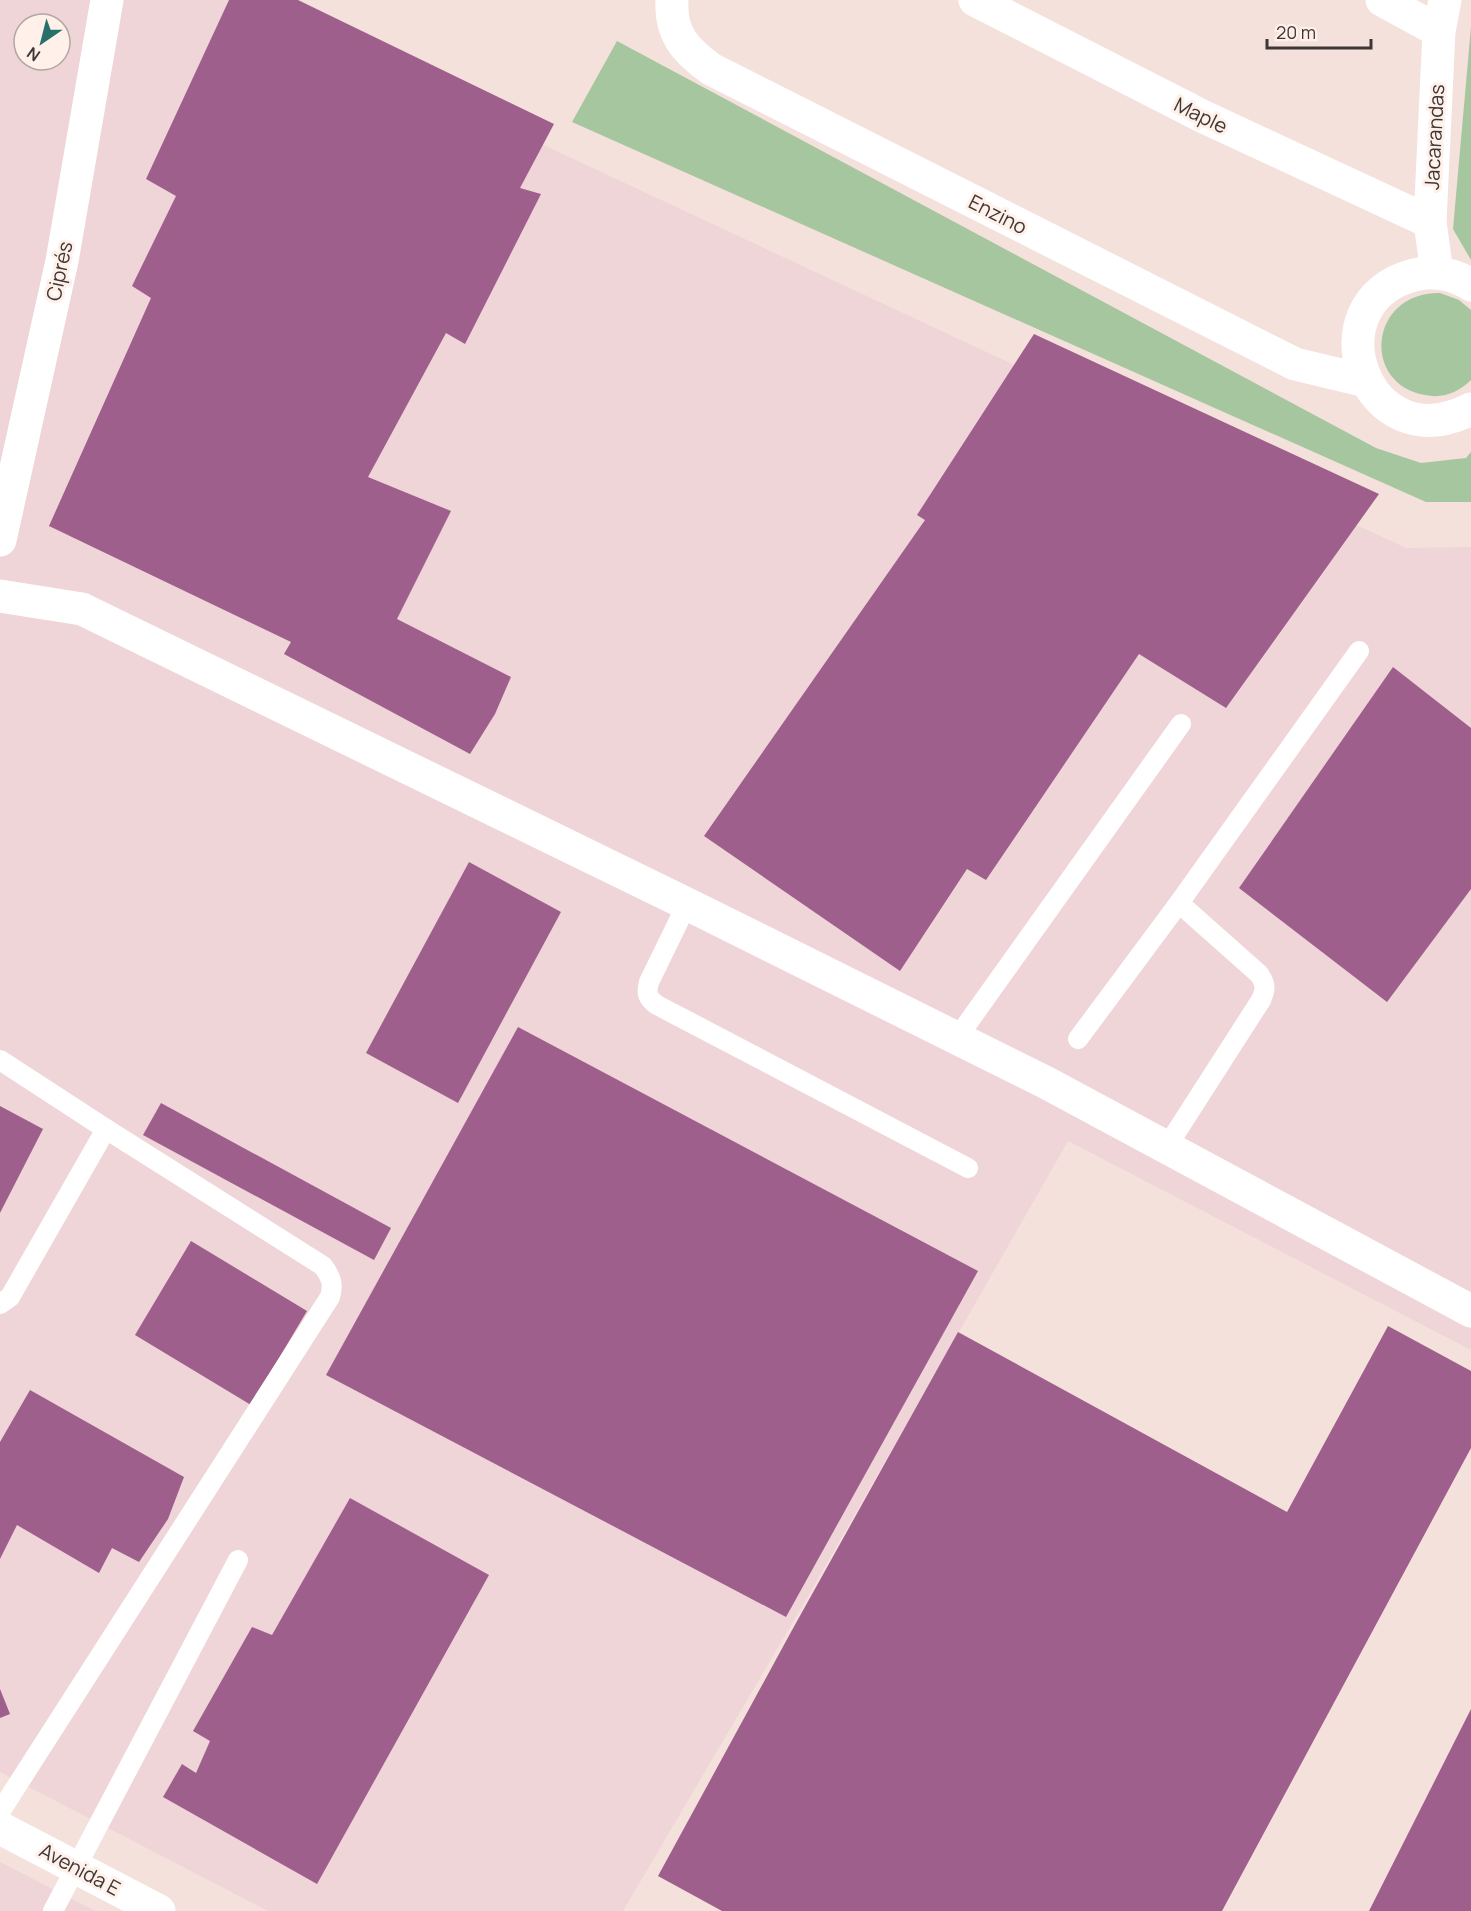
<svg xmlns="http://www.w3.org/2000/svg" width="1471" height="1911" font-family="Manrope,sans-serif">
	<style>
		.industrial { fill: #efd4d8; fill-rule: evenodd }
		.green { fill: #a5c69e }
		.building { fill: #9f5f8d }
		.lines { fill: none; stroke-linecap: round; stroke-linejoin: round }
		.lane { stroke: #fff; stroke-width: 20 }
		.street { stroke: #fff; stroke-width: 33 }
		.secondary { stroke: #fff; stroke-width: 33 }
		.labels { text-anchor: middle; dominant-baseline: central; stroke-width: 6; stroke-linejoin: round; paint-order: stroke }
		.street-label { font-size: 20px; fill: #3f3735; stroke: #fff0ea }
	</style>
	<rect width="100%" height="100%" fill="#f4e1db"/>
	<g class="industrial">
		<path d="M0,0h233l1173,548 65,-1v803l-403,-209 -261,457 -184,313h-355l-268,-139zM24,24h36v36h-36z"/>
		<path d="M0,1862l95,49h-95z"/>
	</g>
	<g class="green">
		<path d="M1471,27v233l-18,-31z"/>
		<path d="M617,41l759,407 45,15 45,-5 5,-6v50h-45l-854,-380z"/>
		<path d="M1440,293l19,7 12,10v70c-12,12 -28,19 -46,15 -64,-11 -56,-103 15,-102z"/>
	</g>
	<g class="building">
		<path d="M229,0h69l256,124 -34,64 21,6 -76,150 -19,-11 -78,144 83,34 -54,108 114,58 -16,37 -25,40 -186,-100 7,-12 -242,-116 102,-228 -19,-12 44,-90 -30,-17z"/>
		<path d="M1034,334l345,160 -153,214 -87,-54 -153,226 -19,-11 -67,102 -196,-135 221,-316 -8,-5z"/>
		<path d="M1393,667l78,61v161l-84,113 -148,-114z"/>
		<path d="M469,862l92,50 -103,191 -92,-50z"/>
		<path d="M518,1027l460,244 -192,346 -460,-242z"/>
		<path d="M161,1103l230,125 -17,32 -231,-125z"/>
		<path d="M0,1106l43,23 -43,84z"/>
		<path d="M191,1241l116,70 -56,94 -116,-70z"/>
		<path d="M1388,1326l83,45v77l-249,463h-500l-64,-35 133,-244 167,-300 329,180z"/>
		<path d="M30,1390l154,87 -16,42 -29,43 -27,-14 -13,25 -82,-48 -17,34v-117z"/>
		<path d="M350,1498l139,77 -172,309 -154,-87 19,-33 14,9 14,-32 -17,-10 59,-104 20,8z"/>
		<path d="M0,1689l10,25 -10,4z"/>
		<path d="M1471,1709v202h-102z"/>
	</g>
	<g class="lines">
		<g class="lane">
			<path d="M687,904l-38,78c-3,11 -2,16 8,23l311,163"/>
			<path d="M957,1038l224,-314"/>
			<path d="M1078,1039l101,-136 180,-252"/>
			<path d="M0,1060l106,69 217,137c8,11 11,18 7,31l-330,515"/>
			<path d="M1166,1148l95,-148c5,-11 5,-16 -2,-26l-80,-71"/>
			<path d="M0,1304l10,-7 96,-168"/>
			<path d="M53,1911l185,-351"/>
		</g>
		<g class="street">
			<path d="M672,0c-2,34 13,50 39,69l584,295 71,17"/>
			<path d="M975,0l229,117 226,105"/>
			<path d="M1382,0l57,31"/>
			<path d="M1437,273l-7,-51 9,-191 6,-31"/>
			<path d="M1471,285c-16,-11 -38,-15 -57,-10 -105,27 -49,189 57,134"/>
			<path d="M0,540l62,-279 45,-261"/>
			<path d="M0,596l82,13 605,295 358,178 426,229"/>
		</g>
		<path class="secondary" d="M0,1828l159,83"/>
	</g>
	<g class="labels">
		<g class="street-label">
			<text transform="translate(1201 115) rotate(26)">Maple</text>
			<text transform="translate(1434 137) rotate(-87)">Jacarandas</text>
			<text transform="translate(998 214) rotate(27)">Enzino</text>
			<text transform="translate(59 271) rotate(-78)">Ciprés</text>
			<text transform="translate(80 1869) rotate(28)">Avenida E</text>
		</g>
	</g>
	<g transform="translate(42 42) rotate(215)"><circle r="28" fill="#fff0ea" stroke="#b2a6a2" stroke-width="1.5"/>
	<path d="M0-4.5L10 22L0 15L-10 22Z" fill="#28706a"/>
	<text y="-9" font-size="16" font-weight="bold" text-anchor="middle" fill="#3f3735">N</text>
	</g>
	<path d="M1267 39v9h104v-9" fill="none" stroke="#3f3735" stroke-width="3"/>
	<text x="1276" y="39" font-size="18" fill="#3f3735" stroke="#fff0ea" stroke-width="4.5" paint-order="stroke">20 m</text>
</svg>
